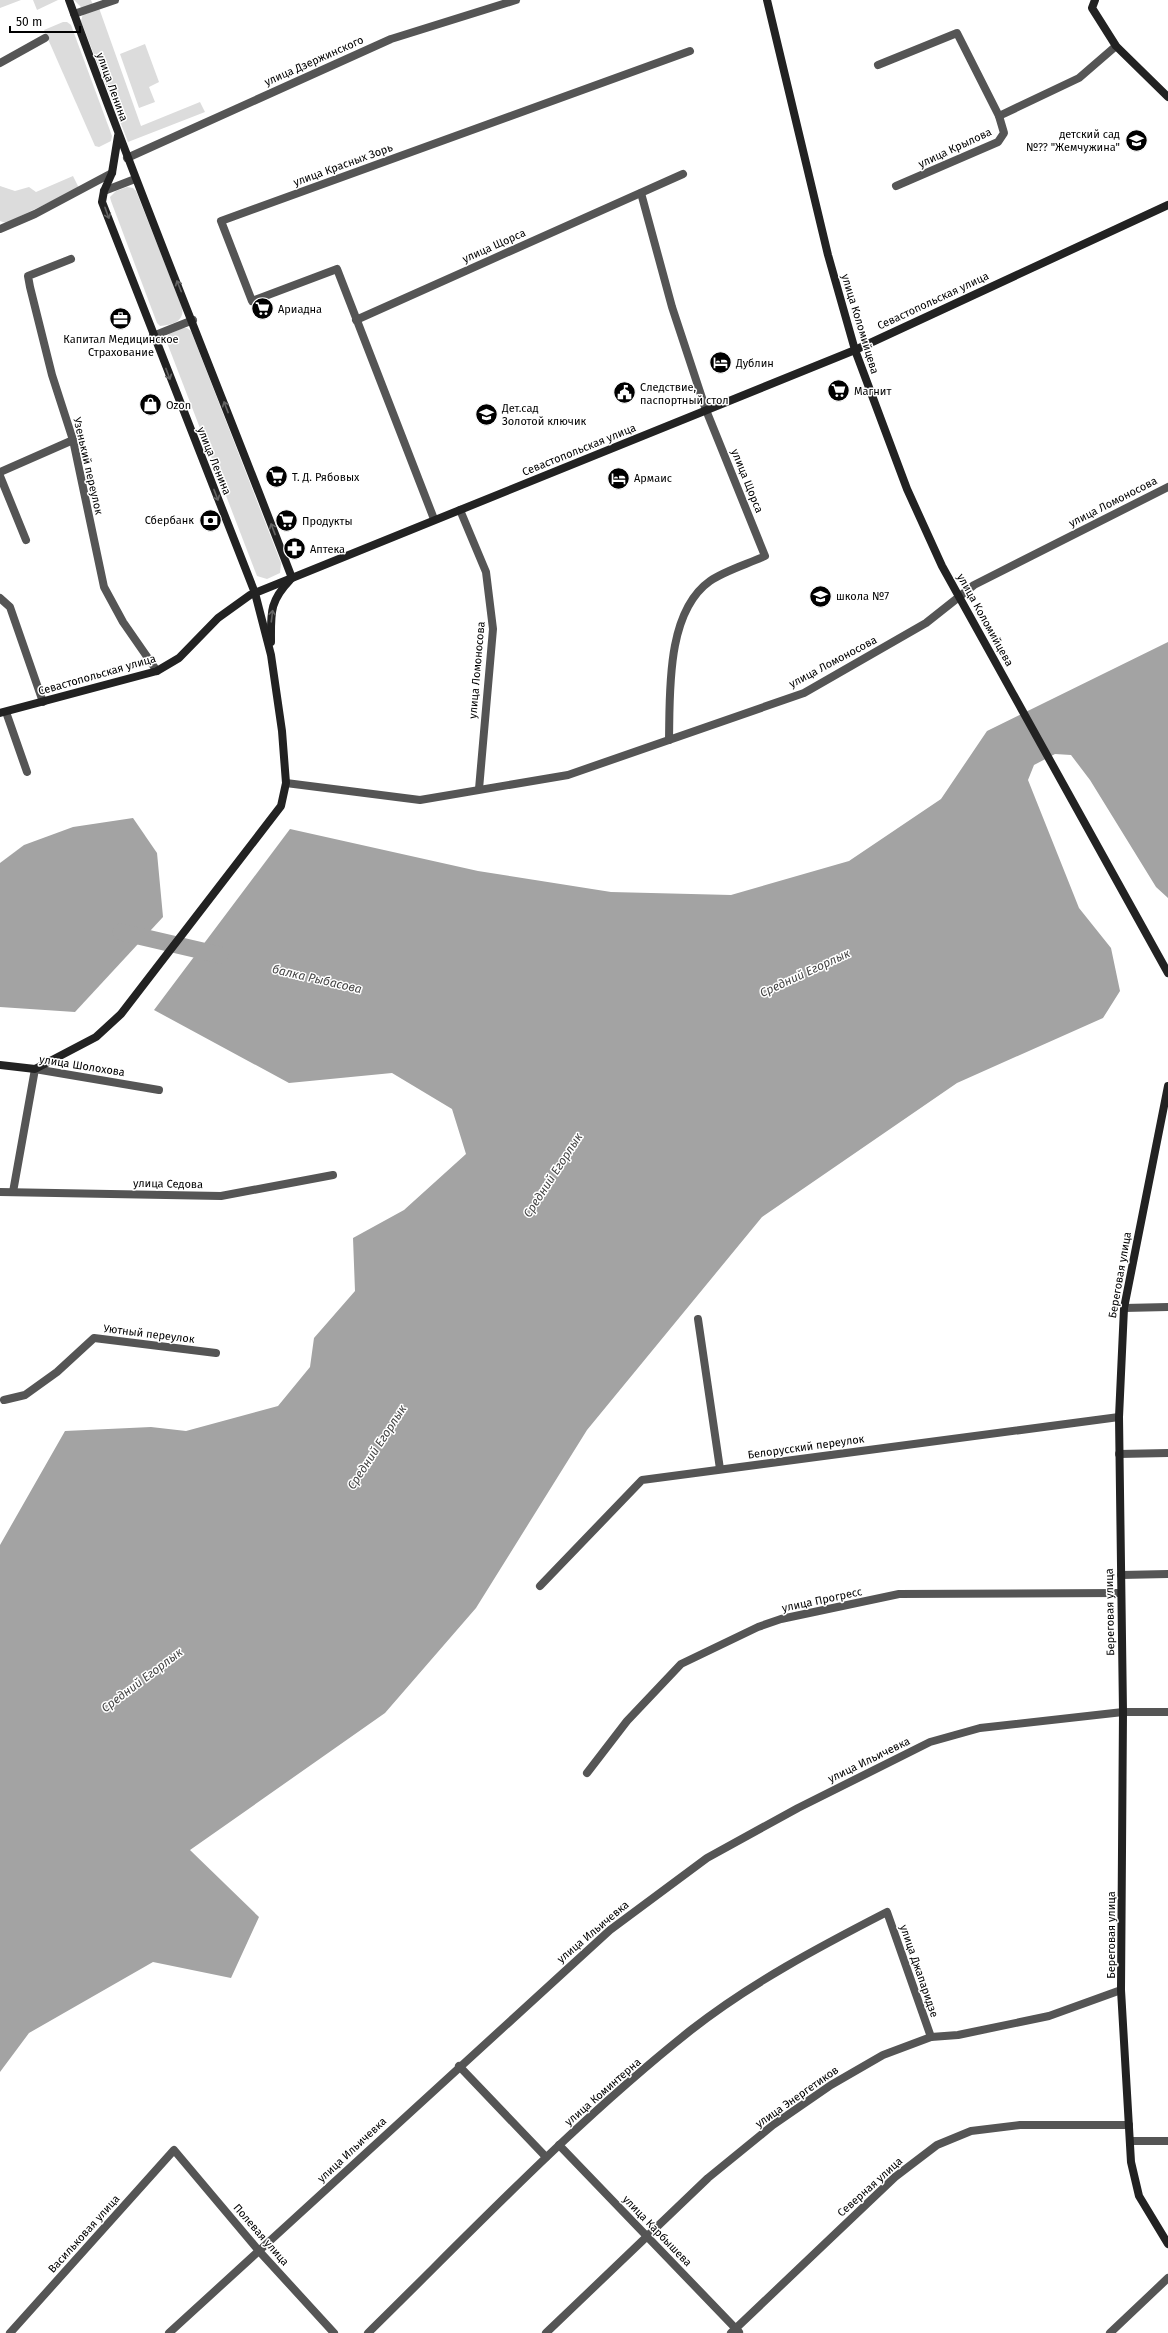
<svg xmlns="http://www.w3.org/2000/svg" width="1168" height="2333" font-family="'Fira Sans',sans-serif">
	<style>
		.green { fill: #dcdcdc }
		.water { fill: #a3a3a3 }
		.lines { fill: none; stroke-linecap: round; stroke-linejoin: round }
		.river { stroke: #a3a3a3; stroke-width: 17 }
		.street { stroke: #555; stroke-width: 8 }
		.secondary { stroke: #222; stroke-width: 8 }
		.oneway { stroke: #646464 }
		.labels { text-anchor: middle; dominant-baseline: central; stroke-width: 3; stroke-linejoin: round; paint-order: stroke }
		.street-label { font-size: 11px; fill: #000; stroke: #fff }
		.poi-label { font-size: 11px; fill: #000; stroke: #fff; text-anchor: start }
		.water-label { font-size: 12px; font-style: italic; fill: #444; stroke: #fff }
	</style>
	<rect width="100%" height="100%" fill="#fff"/>
	<g class="green">
		<path d="M0,0h21l-21,8z"/>
		<path d="M33,0h25l-21,10z"/>
		<path d="M74,0h17l2,5 -11,3z"/>
		<path d="M99,8l42,118 59,-24 5,10 -77,30 -47,-121 2,-7z"/>
		<path d="M63,22h4l4,3 41,111 -1,5 -12,6 -4,-1 -51,-116z"/>
		<path d="M145,44l14,38 -10,5 6,15 -16,6 -19,-54z"/>
		<path d="M73,176l6,12 -73,35 -6,-2v-35l15,5 14,-4 7,5z"/>
		<path d="M127,187l6,1 3,3 46,116c3,14 -9,18 -22,19l-3,-3 -46,-122 -1,-4 6,-6z"/>
		<path d="M183,328h4l4,3 90,232 -1,10 -13,6 -10,-3 -91,-236 3,-6z"/>
	</g>
	<g class="water">
		<path d="M1168,642v256l-12,-11 -66,-107 -19,-25 -16,-1 -21,11 -6,15 51,128 32,40 9,43 -17,27 -146,65 -195,134 -175,213 -111,178 -91,105 -195,137 69,67 -28,61 -78,-16 -124,71 -29,39v-527l65,-114 86,-4 35,4 92,-25 32,-39 4,-29 41,-47 -2,-53 51,-28 62,-56 -14,-45 -60,-36 -103,10 -135,-73 136,-181 188,42 133,21 120,3 118,-34 92,-62 46,-68z"/>
		<path d="M133,818l24,35 6,64 -88,95 -75,-5v-144l24,-18 49,-18z"/>
	</g>
	<g class="lines">
		<path class="river" d="M121,932l99,23"/>
		<g class="street">
			<path d="M74,14l41,-14"/>
			<path d="M0,63l45,-25"/>
			<path d="M878,65l79,-32 42,83 5,17 -6,9 -102,44"/>
			<path d="M999,116l80,-38 37,-32"/>
			<path d="M127,158l264,-119 125,-39"/>
			<path d="M104,191l31,-12"/>
			<path d="M641,193l31,114 34,103 59,146c-17,8 -39,14 -55,25 -44,31 -40,112 -41,159"/>
			<path d="M0,229l35,-15 77,-41"/>
			<path d="M71,259l-43,17 2,11 22,88 21,65 31,147 19,35 34,49"/>
			<path d="M356,320l327,-146"/>
			<path d="M153,336l40,-16"/>
			<path d="M0,472l73,-32"/>
			<path d="M0,476l26,64"/>
			<path d="M460,510l26,62 7,57 -14,160"/>
			<path d="M434,519l-97,-250 -85,32 -31,-80 469,-170"/>
			<path d="M0,598l10,9 33,95"/>
			<path d="M6,712l21,60"/>
			<path d="M286,783l134,17 148,-25 236,-82 122,-70 48,-38 194,-98"/>
			<path d="M0,1192l221,4 112,-21"/>
			<path d="M13,1192l22,-123 124,21"/>
			<path d="M1124,1308l44,-1"/>
			<path d="M698,1319l22,150"/>
			<path d="M4,1400l21,-5 32,-23 37,-34 122,15"/>
			<path d="M1119,1454l49,-1"/>
			<path d="M1121,1575l47,-1"/>
			<path d="M540,1586l102,-106 477,-63"/>
			<path d="M587,1773l40,-52 54,-57 77,-37 23,-8 118,-25 221,-1"/>
			<path d="M459,2066l87,91"/>
			<path d="M1130,2141h38"/>
			<path d="M559,2145l180,187"/>
			<path d="M10,2333l164,-183 85,101 75,82"/>
			<path d="M169,2333l441,-403 97,-72 91,-50 132,-66 50,-14 143,-16h45"/>
			<path d="M368,2333c105,-103 207,-211 323,-303 60,-47 128,-83 196,-118l44,125"/>
			<path d="M546,2333l162,-155 65,-53 58,-40 52,-30 48,-18 27,-2 91,-19 72,-26"/>
			<path d="M731,2333l164,-156 42,-32 34,-14 49,-6h109"/>
			<path d="M1110,2333l58,-55"/>
		</g>
		<g class="secondary">
			<path d="M69,0c70,194 149,385 223,578"/>
			<path d="M767,0l61,255 27,95 52,139 35,77 226,407"/>
			<path d="M1095,0l-3,8 24,38 52,51"/>
			<path d="M271,642c0,-29 -2,-40 19,-62"/>
			<path d="M0,713l157,-42 22,-13 39,-40 32,-23 605,-245 313,-145"/>
			<path d="M0,1065l35,4 61,-32 25,-23 160,-208 5,-23 -4,-52 -11,-76 -16,-62 -153,-391 2,-11 8,-18 6,-37"/>
			<path d="M1168,1086l-44,222 -5,109 4,295 -2,278 10,172 8,34 29,48"/>
		</g>
	</g>
	<defs><path id="oneway-shaft" d="M-6 0H5M1.5-3L5.5 0L1.5 3" fill="none" stroke-width="1.6" stroke-linecap="round" stroke-linejoin="round"/></defs>
	<g class="oneway">
		<use href="#oneway-shaft" transform="translate(107 213) rotate(70)"/>
		<use href="#oneway-shaft" transform="translate(179 286) rotate(-112)"/>
		<use href="#oneway-shaft" transform="translate(168 374) rotate(69)"/>
		<use href="#oneway-shaft" transform="translate(226 407) rotate(-111)"/>
		<use href="#oneway-shaft" transform="translate(216 495) rotate(69)"/>
		<use href="#oneway-shaft" transform="translate(273 529) rotate(-111)"/>
		<use href="#oneway-shaft" transform="translate(272 616) rotate(-83)"/>
	</g>
	<defs>
		<symbol id="school-disc" viewBox="-11 -11 22 22"><circle r="9.5" fill="#000" stroke="#fff"/><path d="M0-5L7-2L0 1L-7-2ZM-4 1L0 2.5L4 1V4Q0 6-4 4Z" fill="#fff"/></symbol>
		<symbol id="supermarket-disc" viewBox="-11 -11 22 22"><circle r="9.5" fill="#000" stroke="#fff"/><path d="M-6-5.5h2.5l.6 2H6L4.5 2H-2.5L-4.4-4H-6ZM-1.5 3.2a1.3 1.3 0 1 0 .1 0ZM3 3.2a1.3 1.3 0 1 0 .1 0Z" fill="#fff"/></symbol>
		<symbol id="office-disc" viewBox="-11 -11 22 22"><circle r="9.5" fill="#000" stroke="#fff"/><path d="M-6-3h4V-5.5h4V-3h4V5H-6ZM-1-4.5V-3h2v-1.5ZM-6 0V1H6V0Z" fill="#fff"/></symbol>
		<symbol id="hotel-disc" viewBox="-11 -11 22 22"><circle r="9.5" fill="#000" stroke="#fff"/><path d="M-6-4.5h1.5V1H6V5H4.5V3h-9V5H-6ZM-4 0a1.8 1.8 0 1 1 3.6 0ZM.5 0V-2.5h3Q6-2.5 6 0Z" fill="#fff"/></symbol>
		<symbol id="civic-disc" viewBox="-11 -11 22 22"><circle r="9.5" fill="#000" stroke="#fff"/><path d="M-.6-6.5H3V-4.5H.6V-3L4-1V1h2V6H-6V1h2V-1L-.6-3ZM-1.2 2.5V6h2.4V2.5Z" fill="#fff"/></symbol>
		<symbol id="shop-disc" viewBox="-11 -11 22 22"><circle r="9.5" fill="#000" stroke="#fff"/><path d="M-5-2.5h2.3a2.7 3.5 0 0 1 5.4 0H5L5.5 6h-11ZM-1.5-2.5h3a1.5 2.3 0 0 0-3 0Z" fill="#fff"/></symbol>
		<symbol id="bank-disc" viewBox="-11 -11 22 22"><circle r="9.5" fill="#000" stroke="#fff"/><path d="M-6-4H6V4H-6ZM0-2.3a2.3 2.3 0 1 0 0 4.6a2.3 2.3 0 1 0 0-4.6Z" fill="#fff"/></symbol>
		<symbol id="pharmacy-disc" viewBox="-11 -11 22 22"><circle r="9.5" fill="#000" stroke="#fff"/><path d="M-2-6h4v4h4v4h-4v4h-4v-4h-4v-4h4Z" fill="#fff"/></symbol>
	</defs>
	<g fill-rule="evenodd">
		<use href="#school-disc" x="1124" y="128" width="25" height="25"/>
		<use href="#supermarket-disc" x="250" y="296" width="25" height="25"/>
		<use href="#office-disc" x="108" y="306" width="25" height="25"/>
		<use href="#hotel-disc" x="708" y="350" width="25" height="25"/>
		<use href="#supermarket-disc" x="826" y="378" width="25" height="25"/>
		<use href="#civic-disc" x="612" y="380" width="25" height="25"/>
		<use href="#shop-disc" x="138" y="392" width="25" height="25"/>
		<use href="#school-disc" x="474" y="402" width="25" height="25"/>
		<use href="#supermarket-disc" x="264" y="464" width="25" height="25"/>
		<use href="#hotel-disc" x="606" y="466" width="25" height="25"/>
		<use href="#bank-disc" x="198" y="508" width="25" height="25"/>
		<use href="#supermarket-disc" x="274" y="508" width="25" height="25"/>
		<use href="#pharmacy-disc" x="282" y="536" width="25" height="25"/>
		<use href="#school-disc" x="808" y="584" width="25" height="25"/>
	</g>
	<g class="labels">
		<g class="street-label">
			<text transform="translate(314 61) rotate(-24)">улица Дзержинского</text>
			<text transform="translate(112 87) rotate(70)">улица Ленина</text>
			<text transform="translate(955 148) rotate(-25)">улица Крылова</text>
			<text transform="translate(343 165) rotate(-20)">улица Красных Зорь</text>
			<text transform="translate(494 246) rotate(-24)">улица Щорса</text>
			<text transform="translate(933 301) rotate(-25)">Севастопольская улица</text>
			<text transform="translate(860 324) rotate(73)">улица Коломийцева</text>
			<text transform="translate(579 450) rotate(-22)">Севастопольская улица</text>
			<text transform="translate(214 461) rotate(68)">улица Ленина</text>
			<text transform="translate(88 466) rotate(77)">Узенький переулок</text>
			<text transform="translate(747 481) rotate(68)">улица Щорса</text>
			<text transform="translate(1113 502) rotate(-27)">улица Ломоносова</text>
			<text transform="translate(985 620) rotate(61)">улица Коломийцева</text>
			<text transform="translate(833 662) rotate(-28)">улица Ломоносова</text>
			<text transform="translate(477 670) rotate(-85)">улица Ломоносова</text>
			<text transform="translate(97 675) rotate(-16)">Севастопольская улица</text>
			<text transform="translate(82 1066) rotate(9)">улица Шолохова</text>
			<text transform="translate(168 1184) rotate(1)">улица Седова</text>
			<text transform="translate(1120 1275) rotate(-80)">Береговая улица</text>
			<text transform="translate(149 1334) rotate(7)">Уютный переулок</text>
			<text transform="translate(806 1447) rotate(-8)">Белорусский переулок</text>
			<text transform="translate(822 1600) rotate(-12)">улица Прогресс</text>
			<text transform="translate(1110 1612) rotate(-91)">Береговая улица</text>
			<text transform="translate(869 1760) rotate(-26)">улица Ильичевка</text>
			<text transform="translate(593 1932) rotate(-40)">улица Ильичевка</text>
			<text transform="translate(1111 1935) rotate(-90)">Береговая улица</text>
			<text transform="translate(919 1971) rotate(71)">улица Джапаридзе</text>
			<text transform="translate(603 2092) rotate(-41)">улица Коминтерна</text>
			<text transform="translate(797 2097) rotate(-35)">улица Энергетиков</text>
			<text transform="translate(352 2150) rotate(-43)">улица Ильичевка</text>
			<text transform="translate(870 2187) rotate(-42)">Северная улица</text>
			<text transform="translate(657 2231) rotate(46)">улица Карбышева</text>
			<text transform="translate(84 2234) rotate(-48)">Васильковая улица</text>
			<text transform="translate(261 2235) rotate(49)">Полевая улица</text>
		</g>
		<g class="poi-label">
			<text x="1120" y="134" text-anchor="end">детский сад<tspan x="1120" dy="13">№?? "Жемчужина"</tspan></text>
			<text x="278" y="309">Ариадна</text>
			<text x="121" y="339" text-anchor="middle">Капитал Медицинское<tspan x="121" dy="13">Страхование</tspan></text>
			<text x="736" y="363">Дублин</text>
			<text x="640" y="387">Следствие,<tspan x="640" dy="13">паспортный стол</tspan></text>
			<text x="854" y="391">Магнит</text>
			<text x="166" y="405">Ozon</text>
			<text x="502" y="408">Дет.сад<tspan x="502" dy="13">Золотой ключик</tspan></text>
			<text x="292" y="477">Т. Д. Рябовых</text>
			<text x="634" y="478">Армаис</text>
			<text x="194" y="520" text-anchor="end">Сбербанк</text>
			<text x="302" y="521">Продукты</text>
			<text x="310" y="549">Аптека</text>
			<text x="836" y="596">школа №7</text>
		</g>
		<g class="water-label">
			<text transform="translate(805 973) rotate(-25)">Средний Егорлык</text>
			<text transform="translate(317 979) rotate(13)">балка Рыбасова</text>
			<text transform="translate(553 1175) rotate(-57)">Средний Егорлык</text>
			<text transform="translate(377 1447) rotate(-57)">Средний Егорлык</text>
			<text transform="translate(142 1680) rotate(-37)">Средний Егорлык</text>
		</g>
	</g>
	<path d="M10 26v6h70v-6" fill="none" stroke="#000000" stroke-width="2"/>
	<text x="16" y="26" font-size="12" fill="#000000" stroke="#ffffff" stroke-width="3" paint-order="stroke">50 m</text>
</svg>
